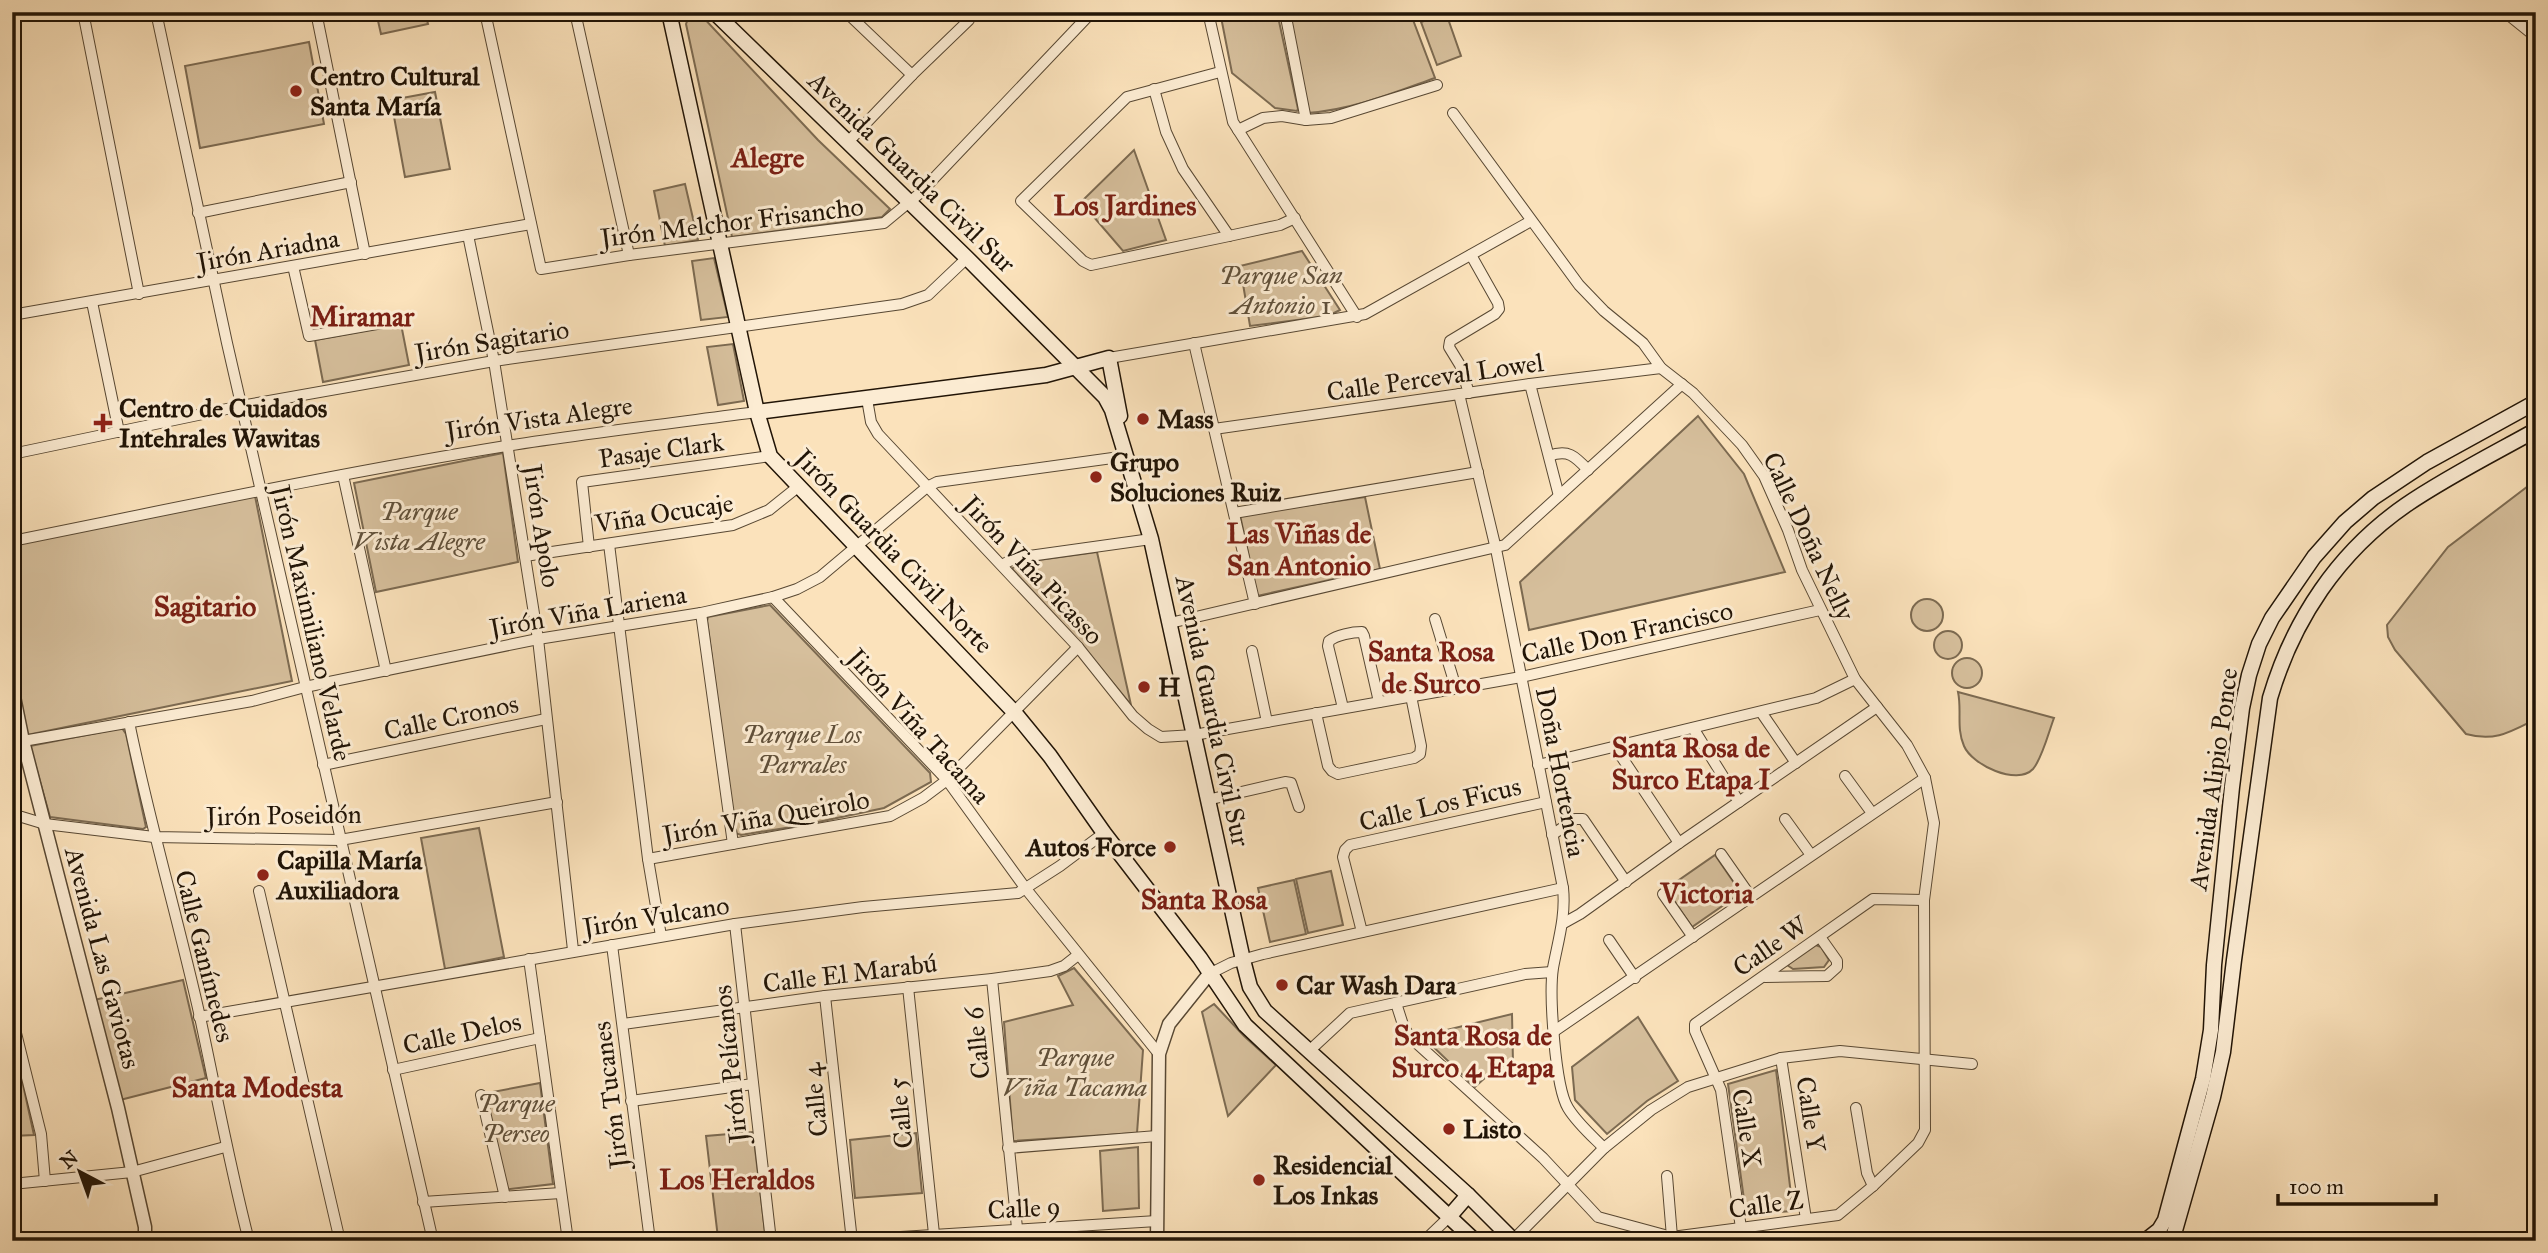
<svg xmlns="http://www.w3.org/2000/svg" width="2548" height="1253" font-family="'IM FELL Great Primer',serif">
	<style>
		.green { fill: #d6bf9c; stroke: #7c6a51; stroke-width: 2 }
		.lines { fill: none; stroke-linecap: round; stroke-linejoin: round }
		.minor-casing { stroke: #584833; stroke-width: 12 }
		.tertiary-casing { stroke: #584833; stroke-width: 15 }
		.secondary-casing { stroke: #211406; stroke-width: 17 }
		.minor { stroke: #fcecd3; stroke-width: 10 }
		.tertiary { stroke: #fcecd3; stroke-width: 12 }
		.secondary { stroke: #fcecd3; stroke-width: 14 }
		.poi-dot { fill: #8f2418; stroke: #fcecd3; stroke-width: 2.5 }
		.labels { text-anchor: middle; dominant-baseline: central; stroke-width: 6; stroke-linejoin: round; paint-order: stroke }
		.poi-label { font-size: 26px; font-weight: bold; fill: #211406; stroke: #fcecd3; text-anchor: start }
		.street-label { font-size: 26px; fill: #211406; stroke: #fcecd3 }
		.park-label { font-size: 26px; font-style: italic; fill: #60503a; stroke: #fcecd3 }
		.neighbourhood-label { font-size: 28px; font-weight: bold; fill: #7a1f14; stroke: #fcecd3 }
	</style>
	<rect width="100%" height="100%" fill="#fbe2bb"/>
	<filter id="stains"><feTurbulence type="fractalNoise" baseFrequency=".00286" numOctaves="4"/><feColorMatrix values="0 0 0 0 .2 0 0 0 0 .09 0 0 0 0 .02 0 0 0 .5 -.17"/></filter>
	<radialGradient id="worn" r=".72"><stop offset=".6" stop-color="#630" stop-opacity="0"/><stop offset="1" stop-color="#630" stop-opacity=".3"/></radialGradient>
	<g class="green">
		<path d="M376,12h49l3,12 -47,10z"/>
		<path d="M1220,12h57l21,97 -1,2 -22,-3 -43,-35z"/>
		<path d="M1287,12h123l25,66c-42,15 -83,32 -128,35z"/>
		<path d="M1446,13l15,43 -24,9 -16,-43z"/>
		<path d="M694,14h6l118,126 72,69 -8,8 -150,20 -46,-213 2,-5z"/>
		<path d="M309,42l15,82 -124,24 -15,-82z"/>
		<path d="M435,92l15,77 -45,8 -14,-77z"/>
		<path d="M1134,150l32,90 -43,11 -42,-49z"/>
		<path d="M685,184l13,56 -33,6 -11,-55z"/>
		<path d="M1302,251l38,59 -12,6 -78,10 -10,-60z"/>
		<path d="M714,258l14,59 -27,3 -9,-59z"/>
		<path d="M401,324l8,41 -86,17 -8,-42z"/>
		<path d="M733,344l11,57 -26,4 -11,-58z"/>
		<path d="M1698,416l46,58 41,98 -256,58 -9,-48z"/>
		<path d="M503,453l15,109 -142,30 -22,-109z"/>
		<path d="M2536,480v239c-26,13 -41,23 -70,15l-71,-84 -7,-13 -1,-12 61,-78z"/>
		<path d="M255,496l37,185 -265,54 -15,-75v-115z"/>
		<path d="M1365,497l15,72 -123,27 -17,-81z"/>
		<path d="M1097,552l34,153 -56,-68 -63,-68 5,-6z"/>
		<circle cx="1927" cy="615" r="16"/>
		<path d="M770,605l160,168 1,9 -47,26 -80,17 -63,10 -6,-2 -28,-212 1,-4z"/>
		<circle cx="1948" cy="645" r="14"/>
		<circle cx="1967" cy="673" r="15"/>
		<path d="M1958,692l96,26c-5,13 -12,41 -21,51 -16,17 -61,-4 -69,-23 -8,-18 -2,-36 -6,-54z"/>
		<path d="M122,728l4,6 20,93 -3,2 -93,-12 -20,-71z"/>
		<path d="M479,828l25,129 -59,12 -24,-131z"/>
		<path d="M1715,855l26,38 -49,34 -26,-38z"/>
		<path d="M1331,871l12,54 -35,8 -12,-54z"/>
		<path d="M1294,880l12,54 -36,8 -12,-54z"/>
		<path d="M1813,944l8,3 8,13 -5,7 -31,2 -6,-4z"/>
		<path d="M1074,968l69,82 -6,83 -124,8 -9,-119 69,-17 -15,-29z"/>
		<path d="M183,980l23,98 -86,22 -26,-100z"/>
		<path d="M1214,1004l30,32 32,29 -48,51 -26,-104z"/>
		<path d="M1512,1014l1,49 -16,4 -22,20 -53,-51z"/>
		<path d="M1638,1017l40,64 -31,20 -40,33 -32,-34 -3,-33z"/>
		<path d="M1776,1070l17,141 -47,3 -18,-130z"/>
		<path d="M22,1080l12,55 -22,1v-54z"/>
		<path d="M540,1083l13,101 -51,6 -20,-96z"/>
		<path d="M753,1132l13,108 -48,-2 -12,-102z"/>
		<path d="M916,1133l6,60 -67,5 -5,-58z"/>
		<path d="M1138,1147l1,61 -36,3 -3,-60z"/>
	</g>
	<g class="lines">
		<defs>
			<g id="minor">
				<path d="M83,12l56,282"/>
				<path d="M156,12l71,331 206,898"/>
				<path d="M316,12l49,242"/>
				<path d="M485,12l56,257 88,-14 255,-32 35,-29 173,-182"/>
				<path d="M575,12l54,243"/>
				<path d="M846,12l66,63"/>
				<path d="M1208,12l25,110 124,195"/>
				<path d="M1285,12l21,108"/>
				<path d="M2505,12l31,25"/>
				<path d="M1220,72l-93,25 -106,104 62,60 8,4 138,-29 51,-11 15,-7"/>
				<path d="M1154,89l12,43 17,37 46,67"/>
				<path d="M1238,130l25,-12 19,-2 24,4 25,-2 106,-33"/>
				<path d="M847,143l65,-68 57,-55v-3l-4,-5"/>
				<path d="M198,213l153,-31"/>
				<path d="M468,235l26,126 44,278 35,311"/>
				<path d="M293,266l16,70 96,-17"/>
				<path d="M92,302l27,130"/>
				<path d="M12,315l519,-91"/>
				<path d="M1194,343l61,261"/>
				<path d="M1109,358l256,-44 166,-93"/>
				<path d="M1530,384l29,112"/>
				<path d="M1469,393l-9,-28 -11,-18 1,-6 45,-27 4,-5 -1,-6 -27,-48"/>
				<path d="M1459,394l37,155 67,339c3,28 -5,53 -10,80 -4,26 2,119 15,140 9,15 24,28 36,40"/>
				<path d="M867,399l4,23 7,12 200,213 55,69 15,13 13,8 33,-2 327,-58 299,-67"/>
				<path d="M1214,429l316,-45 131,-16"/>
				<path d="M12,454l229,-48 253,-45 408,-57 26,-9 39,-37"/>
				<path d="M1549,456c19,-7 26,0 39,14"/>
				<path d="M343,475l43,196"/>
				<path d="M1234,513l244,-41"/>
				<path d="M12,541c164,-33 328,-68 494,-95 83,-13 167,-23 251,-34"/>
				<path d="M609,544l39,315 13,77"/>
				<path d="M589,547l-7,-65 188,-26"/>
				<path d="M525,556l208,-31 36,-15 30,-24"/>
				<path d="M1002,565l13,-7 136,-19"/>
				<path d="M773,597l174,183 79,109 133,165"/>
				<path d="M701,613l32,231"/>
				<path d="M1435,619l21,69"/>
				<path d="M1170,623l335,-78 177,-161"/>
				<path d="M1252,651l15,71"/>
				<path d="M1343,708l-15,-62 1,-5c8,-6 23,-9 33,-9l2,4 15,66"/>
				<path d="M1761,712l35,51"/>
				<path d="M1316,713l12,53 4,5 6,3 76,-16 6,-4 1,-8 -10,-50"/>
				<path d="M129,722c20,99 49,196 71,295 16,75 30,150 49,224"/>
				<path d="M1693,728l46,74"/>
				<path d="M23,741l229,-40 53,-14 233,-48 163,-26 72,-16 24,-8 23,-12 107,-90 10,-5 190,-26"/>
				<path d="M1615,747l64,96"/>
				<path d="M323,765l223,-46"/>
				<path d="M1538,765l278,-67 39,-19"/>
				<path d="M1845,776l27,37"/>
				<path d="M1207,800l78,-18 6,1 8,24"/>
				<path d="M12,814l33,10 109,13 186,3 217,-38"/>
				<path d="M1785,819l26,36"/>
				<path d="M1552,835l23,-16h8l43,63"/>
				<path d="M1721,854l30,43"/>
				<path d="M648,859l242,-43 33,-18 24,-18 131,-133"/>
				<path d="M259,891l81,350"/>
				<path d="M1663,894l30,43"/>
				<path d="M735,924l36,317"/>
				<path d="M1562,924l18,-10 99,-71 198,-136"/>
				<path d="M1362,932l-19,-75 2,-7 5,-5 196,-43"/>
				<path d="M1609,940l26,38"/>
				<path d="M612,945l38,296"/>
				<path d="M529,959l39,282"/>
				<path d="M1209,974l22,-11 32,-9 300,-66"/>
				<path d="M1765,977l62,-1 10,-9v-6l-17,-24"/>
				<path d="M992,979l25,249"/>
				<path d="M908,987l26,247"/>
				<path d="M825,996l27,245"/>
				<path d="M1396,1003l8,25 7,10 132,120 55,59 74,20 166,-22 35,-29 45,-43 7,-13 -1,-230 10,-77 -9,-45 -18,-33 -52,-66 -53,-109 -14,-40 -24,-54 -22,-31 -49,-52 -32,-25 -18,-25 -39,-32 -25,-26 -126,-172"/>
				<path d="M12,1017l29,117 4,47"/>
				<path d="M199,1017l536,-93 128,-17 155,-14 42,-27 44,-33"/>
				<path d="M623,1024l202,-28 167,-17 58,-8 14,-5 14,-11"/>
				<path d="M1553,1032l372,-254"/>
				<path d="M1308,1052l42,-39 175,-39 27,-2"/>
				<path d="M1781,1058l25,161"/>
				<path d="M393,1070l147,-32"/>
				<path d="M481,1095l24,102"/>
				<path d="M631,1101l122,-17"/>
				<path d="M1856,1108l11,65 6,13"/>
				<path d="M1008,1148l149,-12"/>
				<path d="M1667,1176l5,61"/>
				<path d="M12,1184l120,-12 93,-25"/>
				<path d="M423,1202l138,-9"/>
				<path d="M1741,1228l-20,-138 -26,-59v-7l178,-125 51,1"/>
				<path d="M852,1240l305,-19"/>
				<path d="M1424,1241l25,-24"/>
				<path d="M1512,1241l92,-93 47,-38 37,-23 93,-29 59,-7 132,13"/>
			</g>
			<g id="tertiary">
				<path d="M12,687l11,54 95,367 27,119v14"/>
				<path d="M1157,1241l2,-187 10,-30 40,-50"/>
			</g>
			<g id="secondary">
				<path d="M669,12l88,400 13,44 244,256 36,44 54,77 96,125 45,67 230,216"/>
				<path d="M714,12l253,246 138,139 7,13 39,129 92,421 7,27 15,24 203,184 46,46"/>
				<path d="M757,412l289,-37 63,-17 11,58"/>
				<path d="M1449,1217l19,-22"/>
				<path d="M2145,1241l14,-11 6,-10 38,-141 8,-49 3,-65 18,-178 10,-79 7,-33 10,-31 13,-26 42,-61 31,-35 28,-24 54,-36 109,-60"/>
				<path d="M2172,1241l41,-144 10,-45 11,-92 36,-262c23,-78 68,-146 136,-193 41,-28 87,-51 130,-75"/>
			</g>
		</defs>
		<use href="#minor" class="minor-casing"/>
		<use href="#tertiary" class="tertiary-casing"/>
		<use href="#secondary" class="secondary-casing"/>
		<use href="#minor" class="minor"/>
		<use href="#tertiary" class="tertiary"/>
		<use href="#secondary" class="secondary"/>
	</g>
	<g class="poi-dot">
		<circle cx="296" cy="91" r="7"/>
		<circle cx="1143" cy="419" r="7"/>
		<path d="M99.5 412.5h7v7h7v7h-7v7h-7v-7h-7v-7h7z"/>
		<circle cx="1096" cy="477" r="7"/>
		<circle cx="1144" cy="687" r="7"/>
		<circle cx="1170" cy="847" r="7"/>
		<circle cx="263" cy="875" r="7"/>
		<circle cx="1282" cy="985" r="7"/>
		<circle cx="1449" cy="1129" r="7"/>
		<circle cx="1259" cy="1180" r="7"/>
	</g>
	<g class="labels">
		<g class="poi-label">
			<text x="310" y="76">Centro Cultural<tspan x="310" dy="30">Santa María</tspan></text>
			<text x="119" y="408">Centro de Cuidados<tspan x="119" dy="30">Intehrales Wawitas</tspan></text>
			<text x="1157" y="419">Mass</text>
			<text x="1110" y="462">Grupo<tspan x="1110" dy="30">Soluciones Ruiz</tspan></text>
			<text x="1158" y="687">H</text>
			<text x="1156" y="847" text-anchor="end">Autos Force</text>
			<text x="277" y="860">Capilla María<tspan x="277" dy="30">Auxiliadora</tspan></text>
			<text x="1296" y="985">Car Wash Dara</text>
			<text x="1463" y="1129">Listo</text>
			<text x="1273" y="1165">Residencial<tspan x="1273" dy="30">Los Inkas</tspan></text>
		</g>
		<g class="street-label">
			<text transform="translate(912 172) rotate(44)">Avenida Guardia Civil Sur</text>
			<text transform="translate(732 222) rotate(-7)">Jirón Melchor Frisancho</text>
			<text transform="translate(268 250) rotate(-10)">Jirón Ariadna</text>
			<text transform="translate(492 341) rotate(-9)">Jirón Sagitario</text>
			<text transform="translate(1435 377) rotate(-8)">Calle Perceval Lowel</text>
			<text transform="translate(539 418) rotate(-8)">Jirón Vista Alegre</text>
			<text transform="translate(661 450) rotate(-8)">Pasaje Clark</text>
			<text transform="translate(664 513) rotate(-9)">Viña Ocucaje</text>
			<text transform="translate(542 526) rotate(81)">Jirón Apolo</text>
			<text transform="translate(1809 536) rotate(65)">Calle Doña Nelly</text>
			<text transform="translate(894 551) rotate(46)">Jirón Guardia Civil Norte</text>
			<text transform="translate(1033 570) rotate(47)">Jirón Viña Picasso</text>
			<text transform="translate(588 611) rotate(-10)">Jirón Viña Lariena</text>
			<text transform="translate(312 623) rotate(77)">Jirón Maximiliano Velarde</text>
			<text transform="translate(1627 632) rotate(-12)">Calle Don Francisco</text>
			<text transform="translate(1213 711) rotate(78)">Avenida Guardia Civil Sur</text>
			<text transform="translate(451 717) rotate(-12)">Calle Cronos</text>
			<text transform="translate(919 726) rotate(48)">Jirón Viña Tacama</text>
			<text transform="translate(1561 772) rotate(79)">Doña Hortencia</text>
			<text transform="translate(2213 779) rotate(-82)">Avenida Alipio Ponce</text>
			<text transform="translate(1440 804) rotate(-13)">Calle Los Ficus</text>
			<text transform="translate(284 815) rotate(-1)">Jirón Poseidón</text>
			<text transform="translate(766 817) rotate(-10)">Jirón Viña Queirolo</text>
			<text transform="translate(656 916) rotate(-9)">Jirón Vulcano</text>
			<text transform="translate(1770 946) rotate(-35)">Calle W</text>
			<text transform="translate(205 956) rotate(76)">Calle Ganímedes</text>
			<text transform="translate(103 958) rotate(75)">Avenida Las Gaviotas</text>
			<text transform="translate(850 973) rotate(-7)">Calle El Marabú</text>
			<text transform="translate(462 1033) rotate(-12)">Calle Delos</text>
			<text transform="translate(977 1043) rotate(-96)">Calle 6</text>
			<text transform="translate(730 1064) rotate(-96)">Jirón Pelícanos</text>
			<text transform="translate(610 1095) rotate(-97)">Jirón Tucanes</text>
			<text transform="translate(815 1100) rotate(-96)">Calle 4</text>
			<text transform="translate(900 1113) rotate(-96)">Calle 5</text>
			<text transform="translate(1811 1114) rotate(81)">Calle Y</text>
			<text transform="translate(1747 1128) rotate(81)">Calle X</text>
			<text transform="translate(1766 1204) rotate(-8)">Calle Z</text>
			<text transform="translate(1024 1208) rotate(-3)">Calle 9</text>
		</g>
		<g class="park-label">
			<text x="1281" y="275">Parque San<tspan x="1281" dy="30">Antonio 1</tspan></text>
			<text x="419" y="511">Parque<tspan x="419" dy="30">Vista Alegre</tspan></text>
			<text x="802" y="734">Parque Los<tspan x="802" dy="30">Parrales</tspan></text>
			<text x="1075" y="1057">Parque<tspan x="1075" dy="30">Viña Tacama</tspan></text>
			<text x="516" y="1103">Parque<tspan x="516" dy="30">Perseo</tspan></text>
		</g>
		<g class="neighbourhood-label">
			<text x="768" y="157">Alegre</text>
			<text x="1125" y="205">Los Jardines</text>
			<text x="362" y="316">Miramar</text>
			<text x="1299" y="533">Las Viñas de<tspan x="1299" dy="32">San Antonio</tspan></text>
			<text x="205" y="606">Sagitario</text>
			<text x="1431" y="651">Santa Rosa<tspan x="1431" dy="32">de Surco</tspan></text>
			<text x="1691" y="747">Santa Rosa de<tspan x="1691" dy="32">Surco Etapa I</tspan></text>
			<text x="1707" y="893">Victoria</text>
			<text x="1204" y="899">Santa Rosa</text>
			<text x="1473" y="1035">Santa Rosa de<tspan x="1473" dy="32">Surco 4 Etapa</tspan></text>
			<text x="257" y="1087">Santa Modesta</text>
			<text x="737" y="1179">Los Heraldos</text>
		</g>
	</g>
	<rect width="2548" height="1253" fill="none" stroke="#fbe2bb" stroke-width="42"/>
	<rect x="14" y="14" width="2520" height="1225" fill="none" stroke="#211406" stroke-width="3.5"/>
	<rect x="21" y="21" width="2506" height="1211" fill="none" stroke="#211406" stroke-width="2"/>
	<g transform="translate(80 1172) rotate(319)" stroke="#fcecd3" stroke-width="5" paint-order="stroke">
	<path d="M0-5L12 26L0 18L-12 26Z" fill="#211406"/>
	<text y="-10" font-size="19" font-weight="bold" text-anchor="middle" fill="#211406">N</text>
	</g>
	<path d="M2278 1194v10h158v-10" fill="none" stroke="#211406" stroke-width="3.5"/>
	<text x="2289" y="1194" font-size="21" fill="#211406" stroke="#fcecd3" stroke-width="5" paint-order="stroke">100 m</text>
	<rect width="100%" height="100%" filter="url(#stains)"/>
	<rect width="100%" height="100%" fill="url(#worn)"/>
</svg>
